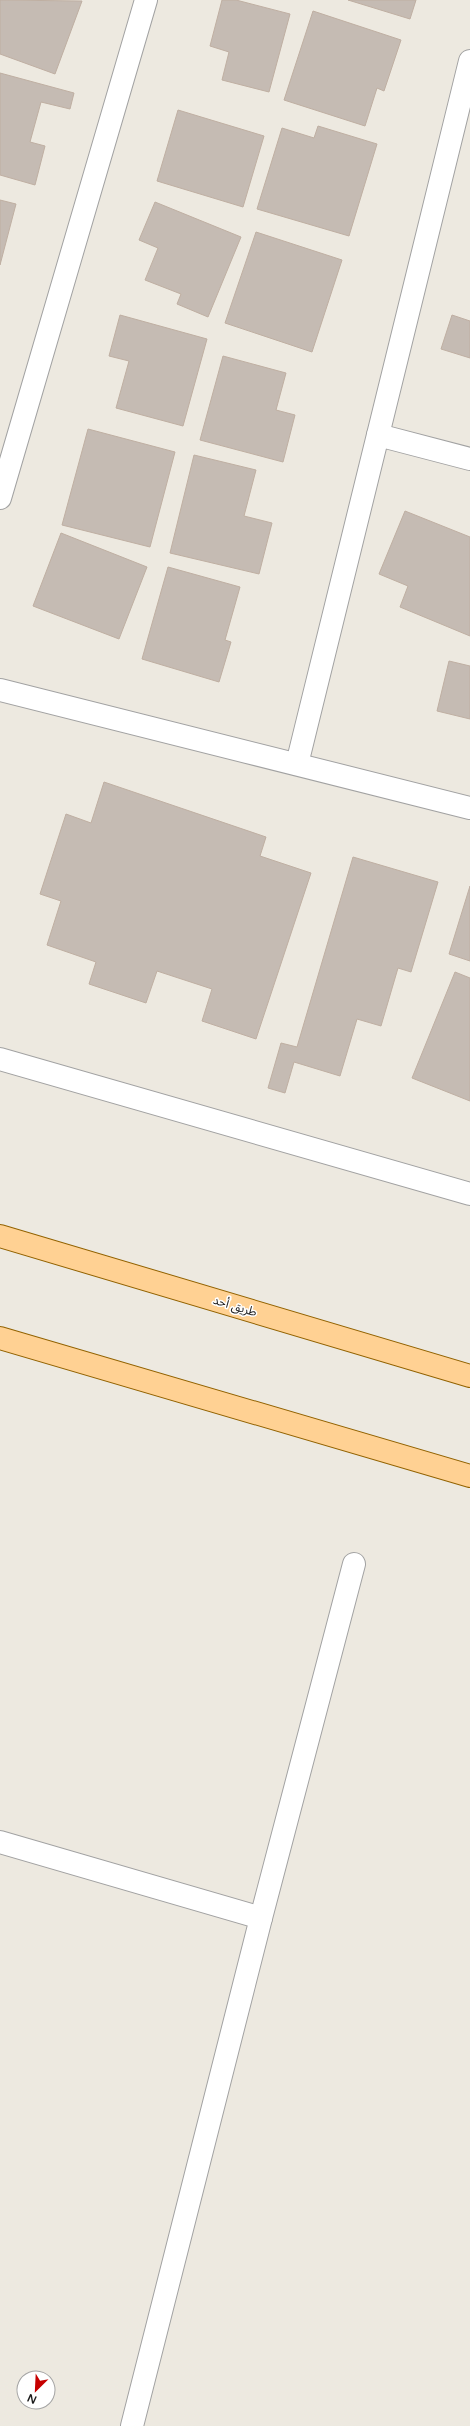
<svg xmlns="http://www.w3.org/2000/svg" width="470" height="2426" font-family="'Varela Round','Noto Sans Arabic',sans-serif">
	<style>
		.building { fill: #c5bbb3; stroke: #bfafa2 }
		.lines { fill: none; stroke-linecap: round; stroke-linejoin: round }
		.minor-casing { stroke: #a2a2a2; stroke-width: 24 }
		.major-casing { stroke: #926200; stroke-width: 24 }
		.minor { stroke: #fff; stroke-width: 22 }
		.major { stroke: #ffd193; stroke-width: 22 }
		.labels { text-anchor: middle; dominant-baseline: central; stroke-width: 3; stroke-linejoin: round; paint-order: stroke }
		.street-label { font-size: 12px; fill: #1b1b1b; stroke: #fff }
	</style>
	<rect width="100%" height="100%" fill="#ede9e0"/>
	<g class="building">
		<path d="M0,0l82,1 -27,73 -55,-20z"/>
		<path d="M222,0h14l54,14 -21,78 -47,-12 7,-28 -19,-6z"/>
		<path d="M348,0h68l-6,19z"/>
		<path d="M313,11l88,29 -17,51 -7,-3 -12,38 -81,-26z"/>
		<path d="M0,73l74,20 -4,16 -29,-7 -11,40 15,4 -10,39 -35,-10z"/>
		<path d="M178,110l86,26 -21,71 -86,-26z"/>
		<path d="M318,126l59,18 -28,92 -92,-27 25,-81 32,10z"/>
		<path d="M0,200l16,4 -16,61z"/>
		<path d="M155,202l86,35 -33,80 -31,-13 4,-10 -36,-14 13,-32 -19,-8z"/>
		<path d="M256,232l86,28 -30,92 -87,-29z"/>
		<path d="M120,315l87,24 -24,87 -67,-18 13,-47 -20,-5z"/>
		<path d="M452,315l18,6v37l-29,-9z"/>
		<path d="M223,356l63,17 -10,37 19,5 -12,47 -83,-22z"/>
		<path d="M88,429l87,23 -25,95 -88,-22z"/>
		<path d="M194,455l62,15 -12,46 28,7 -13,51 -89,-21z"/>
		<path d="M405,511l65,26v99l-70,-29 8,-21 -29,-12z"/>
		<path d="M61,533l86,34 -28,72 -86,-33z"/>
		<path d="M168,567l72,20 -15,53 6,2 -12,40 -77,-23z"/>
		<path d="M449,661l21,5v53l-33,-8z"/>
		<path d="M104,782l162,55 -6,19 51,17 -55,166 -54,-18 10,-32 -55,-18 -11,32 -57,-19 7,-22 -49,-17 14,-44 -21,-7 26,-80 25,9z"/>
		<path d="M353,857l85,25 -27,90 -13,-4 -17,58 -24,-7 -17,57 -46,-14 -9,31 -17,-5 13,-45 16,4z"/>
		<path d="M470,886v75l-21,-7z"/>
		<path d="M455,972l15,6v123l-58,-23z"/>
	</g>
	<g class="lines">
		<defs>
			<g id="minor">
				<path d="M378,435l92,24"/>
				<path d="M0,498l146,-498"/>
				<path d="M0,690l470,118"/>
				<path d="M297,764l173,-703"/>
				<path d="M0,1059l470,135"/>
				<path d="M0,1842l261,76"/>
				<path d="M132,2426l129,-508 93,-354"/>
			</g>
			<g id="major">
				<path d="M0,1236l470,140"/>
				<path d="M0,1338l470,138"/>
			</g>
		</defs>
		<use href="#minor" class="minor-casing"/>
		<use href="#major" class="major-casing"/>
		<use href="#minor" class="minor"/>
		<use href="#major" class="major"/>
	</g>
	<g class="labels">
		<g class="street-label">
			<text transform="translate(235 1306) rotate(17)">طريق أحد</text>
		</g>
	</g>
	<g transform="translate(36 2390) rotate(204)"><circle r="19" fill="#ffffff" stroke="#a4a4a4"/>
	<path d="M0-3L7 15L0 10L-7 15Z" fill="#c60000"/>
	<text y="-6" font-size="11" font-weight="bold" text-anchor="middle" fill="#1b1b1b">N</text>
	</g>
</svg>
